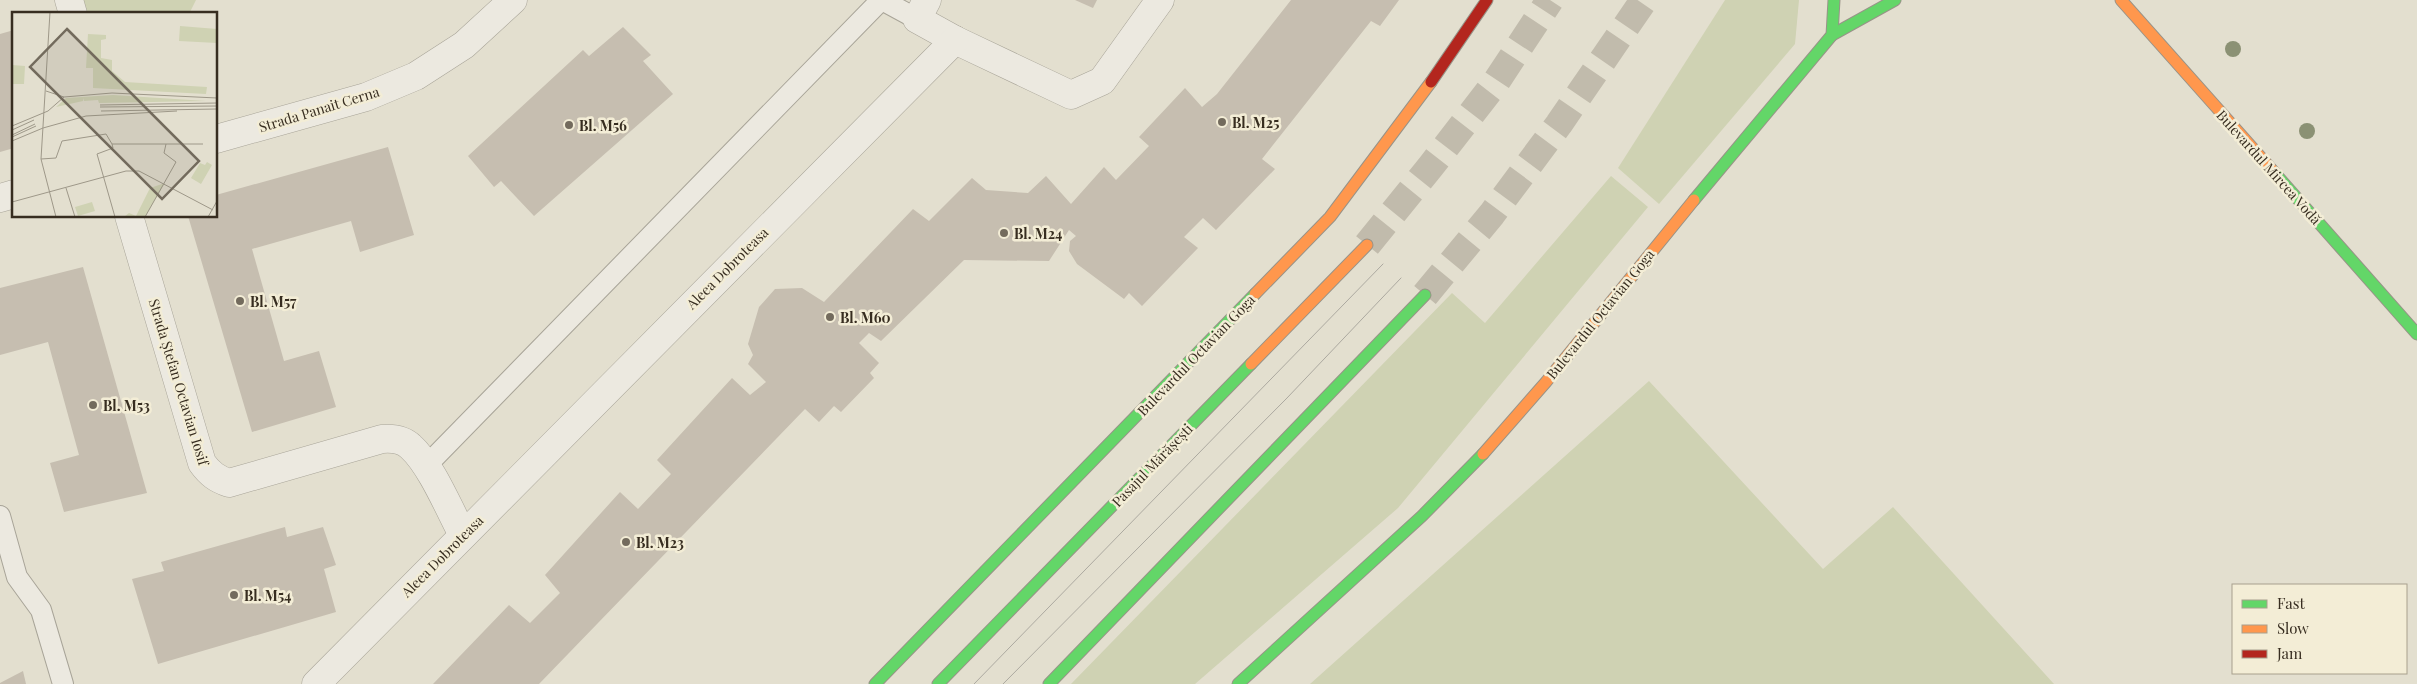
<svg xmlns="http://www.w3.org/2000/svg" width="2417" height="684" font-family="'Playfair Display',serif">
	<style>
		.green { fill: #cfd2b3 }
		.building { fill: #c6beb0 }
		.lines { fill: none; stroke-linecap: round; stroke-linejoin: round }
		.secondary-tunnel { stroke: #c1bbac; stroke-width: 28; stroke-dasharray: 28 14; stroke-linecap: butt }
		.lane-casing { stroke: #a8a498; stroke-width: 22 }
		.street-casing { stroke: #a8a498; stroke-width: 29 }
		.fast-casing { stroke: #989388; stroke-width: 13 }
		.slow-casing { stroke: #989388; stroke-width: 13 }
		.jam-casing { stroke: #989388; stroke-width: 13 }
		.lane { stroke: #ece9e0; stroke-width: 20 }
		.street { stroke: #ece9e0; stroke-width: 28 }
		.fast { stroke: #63d668; stroke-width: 11 }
		.slow { stroke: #ff974d; stroke-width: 11 }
		.jam { stroke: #b3261e; stroke-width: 11 }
		.tram { stroke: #aca9a0; stroke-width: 1 }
		.tree { fill: #8b9174 }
		.poi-dot { fill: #736b5d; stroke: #f3edd6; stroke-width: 2 }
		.labels { text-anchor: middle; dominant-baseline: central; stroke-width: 5; stroke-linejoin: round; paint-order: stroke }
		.street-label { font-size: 14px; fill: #372d20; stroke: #f3edd6 }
		.poi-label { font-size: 14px; font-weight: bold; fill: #372d20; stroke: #f3edd6; text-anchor: start }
		.inset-road { fill: none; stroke: #9e9889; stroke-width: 1 }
		.view { fill: #736b5d; fill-opacity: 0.15; stroke: #736b5d; stroke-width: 2.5 }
		.inset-edge { fill: none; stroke: #372d20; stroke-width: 2.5 }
	</style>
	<rect width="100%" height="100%" fill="#e3dfcf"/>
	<g class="green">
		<path d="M69,0h127l-7,14h-116z"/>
		<path d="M1725,0h74l-4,44 -136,160 -41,-36z"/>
		<path d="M1611,176l37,31 -250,301 -203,176h-124l381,-391 33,30z"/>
		<path d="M1649,381l174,188 70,-62 161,177h-744z"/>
	</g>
	<g class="building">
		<path d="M1075,0h22l-4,8z"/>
		<path d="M1291,0h108l-19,26 -9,-5 -109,138 13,10 -59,61 -13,-12 -19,19 14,11 -56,58 -13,-13 -5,6 -47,-35 -8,-13 1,-10 6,-5 -7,-6 -20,31 -85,-1 -83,81 -12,-8 -10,10 20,20 -9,10 4,5 -33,34 -7,-6 -15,16 -14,-13 -266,275h-106l76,-79 21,18 30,-30 -15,-18 75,-83 18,17 33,-35 -14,-14 75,-82 18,17 16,-13 -18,-18 5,-9 -5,-11 11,-37 16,-18 27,-1 22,14 89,-93 16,12 43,-43 14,12 42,3 18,-17 25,28 33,-37 12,13 33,-34 -10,-9 46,-49 17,19 15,-13z"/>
		<path d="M623,27l28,28 -8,6 30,33 -139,122 -33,-35 -7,6 -26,-31 115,-106 6,6z"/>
		<path d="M14,30v118l-14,4v-118z"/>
		<path d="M388,147l26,88 -54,17 -9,-31 -99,28 32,112 35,-10 17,56 -84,25 -64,-216h28v-21z"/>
		<path d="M83,267l64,226 -83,19 -14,-49 29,-8 -31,-113 -48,13v-67z"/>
		<path d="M285,527l2,10 36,-10 13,38 -12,4 12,43 -178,52 -26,-85 32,-8 -3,-9z"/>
		<path d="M23,671l3,13h-26v-1z"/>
	</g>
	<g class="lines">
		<g class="secondary-tunnel">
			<path d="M1367,245l64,-79 65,-84 54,-82"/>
			<path d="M1425,295l67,-81 67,-90 85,-124"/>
		</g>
		<defs>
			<g id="lane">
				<path d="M882,0l35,19"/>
				<path d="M426,466l455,-466"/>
				<path d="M0,516l17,61 24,33 22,74"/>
			</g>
			<g id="street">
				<path d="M69,0l4,14"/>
				<path d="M927,0l-10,19 38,21 116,55 31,-14 58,-81"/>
				<path d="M216,139l150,-42 50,-21 48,-31 49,-45"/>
				<path d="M0,198l14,-4"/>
				<path d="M129,216l73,247c8,11 15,16 27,20l153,-44c11,-1 21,0 29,8 20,18 39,64 52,88"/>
				<path d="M316,684l639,-644"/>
			</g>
			<g id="fast">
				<path d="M1832,35l63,-35"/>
				<path d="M2273,171l144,163"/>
				<path d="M1694,200l138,-165 2,-35"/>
				<path d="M875,684l380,-390"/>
				<path d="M938,684l313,-320"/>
				<path d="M1049,684l376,-389"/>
				<path d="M1238,684l184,-168 61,-62"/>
			</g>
			<g id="slow">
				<path d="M2121,0l152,171"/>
				<path d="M1255,294l75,-77 101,-135"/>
				<path d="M1251,364l116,-119"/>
				<path d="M1483,454l63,-72 148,-182"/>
			</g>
			<path id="jam" d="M1431,82l56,-82"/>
		</defs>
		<use href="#lane" class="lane-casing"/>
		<use href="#street" class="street-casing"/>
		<use href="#fast" class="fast-casing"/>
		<use href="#slow" class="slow-casing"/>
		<use href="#jam" class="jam-casing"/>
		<use href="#lane" class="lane"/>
		<use href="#street" class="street"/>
		<use href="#fast" class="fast"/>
		<use href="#slow" class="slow"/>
		<use href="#jam" class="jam"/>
		<g class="tram">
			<path d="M974,684l409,-420"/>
			<path d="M1003,684l284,-286 114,-120"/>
		</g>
	</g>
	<g class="tree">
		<circle cx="2233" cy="49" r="8"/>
		<circle cx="2307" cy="131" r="8"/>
	</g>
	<g class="poi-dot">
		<circle cx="1222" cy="122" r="5"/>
		<circle cx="569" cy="125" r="5"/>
		<circle cx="1004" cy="233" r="5"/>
		<circle cx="240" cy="301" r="5"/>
		<circle cx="830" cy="317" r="5"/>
		<circle cx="93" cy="405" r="5"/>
		<circle cx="626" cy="542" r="5"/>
		<circle cx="234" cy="595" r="5"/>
	</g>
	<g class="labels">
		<g class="street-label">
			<text transform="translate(319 109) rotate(-17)">Strada Panait Cerna</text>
			<text transform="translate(2269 167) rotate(48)">Bulevardul Mircea Vodă</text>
			<text transform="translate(727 268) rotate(-45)">Aleea Dobroteasa</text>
			<text transform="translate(1600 314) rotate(-51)">Bulevardul Octavian Goga</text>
			<text transform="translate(1196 355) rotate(-46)">Bulevardul Octavian Goga</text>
			<text transform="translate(179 382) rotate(73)">Strada Ștefan Octavian Iosif</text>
			<text transform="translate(1152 465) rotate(-46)">Pasajul Mărășești</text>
			<text transform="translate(442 556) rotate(-45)">Aleea Dobroteasa</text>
		</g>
		<g class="poi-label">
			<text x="1232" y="122">Bl. M25</text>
			<text x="579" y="125">Bl. M56</text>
			<text x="1014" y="233">Bl. M24</text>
			<text x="250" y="301">Bl. M57</text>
			<text x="840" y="317">Bl. M60</text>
			<text x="103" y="405">Bl. M53</text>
			<text x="636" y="542">Bl. M23</text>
			<text x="244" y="595">Bl. M54</text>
		</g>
	</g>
	<g transform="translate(12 12)">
		<rect width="205" height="205" fill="#e3dfcf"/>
		<path d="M168,14l37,3v14l-38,-2zM76,22l18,1v4l-5,1v18l11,2v11l13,11 82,5 -1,7 -113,-6v-20h-7zM0,53l13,1 -1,18h-12zM101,83l93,6 -107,2 -1,-3 -14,1 -1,-3v3l-27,6 10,-9zM195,150l5,3 -11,19 -10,-6 9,-15 5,2zM153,171l-20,34h-21l5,-4 7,3 14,-28zM80,190l3,9 -17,5 -3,-9z" fill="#cfd2b3"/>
		<path class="inset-road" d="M38,0l-9,147 15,58M34,79l18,6M88,93l117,-2M88,95l117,-1M89,99l116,-2M0,114l36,-15 16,-14 48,-4 105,5M0,118l22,-10M0,123l23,-11M0,125l24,-11M0,129l31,-13 43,-12 91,-5M100,132h91M100,132l1,4 -16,6 18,63M29,147l15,-1 6,-17 44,-7 6,10M54,176l9,29M0,190l114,-31h13l74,39M133,205l31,-55 -12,-9 2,-9M196,205l9,-16"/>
		<path class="view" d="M55,17l132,132 -37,38 -132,-132z"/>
		<rect width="205" height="205" class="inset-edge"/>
	</g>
	<rect x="2232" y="584" width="175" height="90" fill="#f3edd6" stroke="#a8a08d"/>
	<rect x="2242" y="600" width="25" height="8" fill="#63d668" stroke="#a8a08d"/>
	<text x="2277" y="609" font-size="15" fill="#372d20">Fast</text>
	<rect x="2242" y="625" width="25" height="8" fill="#ff974d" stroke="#a8a08d"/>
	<text x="2277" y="634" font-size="15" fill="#372d20">Slow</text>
	<rect x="2242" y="650" width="25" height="8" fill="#b3261e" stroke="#a8a08d"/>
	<text x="2277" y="659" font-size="15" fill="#372d20">Jam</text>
</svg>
